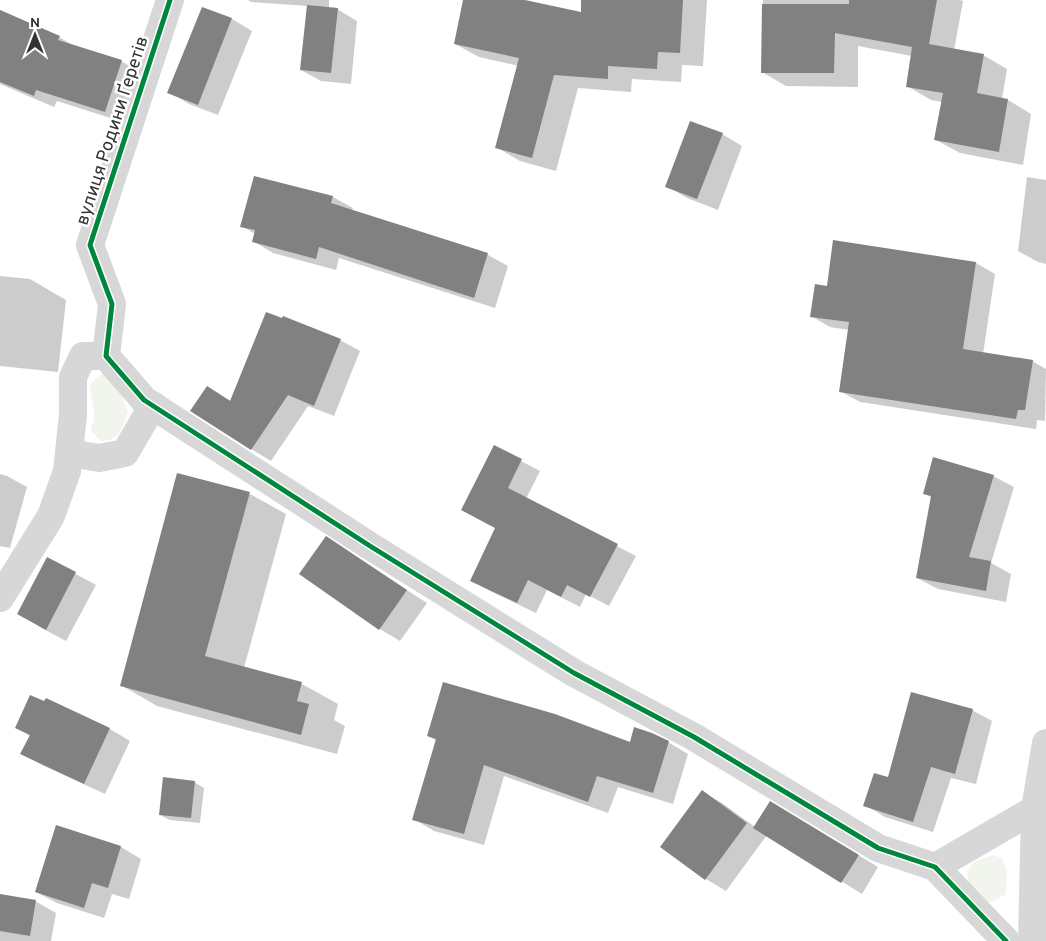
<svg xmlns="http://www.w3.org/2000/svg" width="1046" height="941" font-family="Overpass,sans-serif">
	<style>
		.green { fill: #f1f5ed }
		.shadow { fill: #0003 }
		.building { fill: #818181 }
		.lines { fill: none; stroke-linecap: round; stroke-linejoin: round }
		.street { stroke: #d7d7d7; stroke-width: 28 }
		.cycleway-casing { stroke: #fff; stroke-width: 8 }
		.cycleway { stroke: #00873e; stroke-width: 5 }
		.labels { text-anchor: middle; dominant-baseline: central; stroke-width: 5; stroke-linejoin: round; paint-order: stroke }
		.street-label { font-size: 18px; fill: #333; stroke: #fff }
	</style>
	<rect width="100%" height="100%" fill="#fff"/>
	<g class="green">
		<path d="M104,373l17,20 7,20c-6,15 -8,28 -27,28l-10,-10c0,-5 3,-10 3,-16 1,-19 -14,-29 10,-42z"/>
		<path d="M992,855l10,3 5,13 -1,23 -13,7 -14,2 -9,-8 -3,-24 7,-9z"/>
	</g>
	<g class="shadow">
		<path d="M248,0h81v8l8,1 20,12 -6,63 -30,-3 -20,-11 7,-64 -57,-4z"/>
		<path d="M464,0h54l64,13 1,-13h124l-4,66 -21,-1 -1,17 -49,-3 -1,13 -53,-4 -22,83 -36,-10 -24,-14 23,-81 -40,-9 -24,-13z"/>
		<path d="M763,0h197l3,1 -9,49 29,5 24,14 -5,30 6,1 23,14 -8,51 -63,-12 -24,-13 6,-38 -11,-2 -24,-14 5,-30 -54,-10v41l-72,-1 -24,-14z"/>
		<path d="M203,8l29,11 20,12 -34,84 -29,-11 -20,-12z"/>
		<path d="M0,10l59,27 17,10 45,14 21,12 -16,50 -69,-22 -3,6 -54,-23z"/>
		<path d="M722,134l20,12 -24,64 -31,-12 -20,-12z"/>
		<path d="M1027,177l19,3v84l-8,-2 -20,-11z"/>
		<path d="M333,197l20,11 -1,3 136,44 20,11 -13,42 -156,-50 -3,12 -63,-17 -20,-12 2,-7 -13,-8z"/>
		<path d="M834,241l142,22 19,11 -12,80 49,7 14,8 -1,52 -8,-1 -1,9 -176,-27 -20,-11 9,-61 -19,-3 -19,-11 17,-29z"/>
		<path d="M0,276l30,3 36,21 -8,72 -58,-6z"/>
		<path d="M340,340l20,11 -26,65 -26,-10 -37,55 -20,-12 -43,-62 23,14z"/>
		<path d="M494,447l46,24 -14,28 110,57 -27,50 -23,-12 -6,13 -33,-17 -11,23 -46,-22 -19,-11 25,-52z"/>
		<path d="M0,474l7,2 20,11 -17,61 -10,-2z"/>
		<path d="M993,476l21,11 -23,76 20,11 -5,28 -68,-13 -21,-11 15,-80 -8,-5z"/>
		<path d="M250,494l36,20 -42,154 58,16 36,20 -4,16 11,6 -8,28 -180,-48 -36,-21z"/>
		<path d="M326,538l101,65 -27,38 -20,-12 -80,-55z"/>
		<path d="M48,559l48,26 -30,56 -28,-15z"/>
		<path d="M46,700l64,29 20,12 -25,53 -63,-29 -20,-11 8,-18 -13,-8z"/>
		<path d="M972,710l20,11 -16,63 -25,-6 -18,54 -48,-15 -20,-12 24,-26z"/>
		<path d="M428,736l203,7 37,-1 20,12 -15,50 -55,-17 -10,26 -104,-37 -20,69 -50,-14 -20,-12 23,-78z"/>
		<path d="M194,782l10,6 -4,35 -30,-3 -10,-5z"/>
		<path d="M702,792l20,11 33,24 35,-13 88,53 -16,27 -95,-59 -41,56 -20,-12z"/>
		<path d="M56,826l65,21 20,12 -12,40 -17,-5 -8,24 -47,-15 -21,-11z"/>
		<path d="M0,895l35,6 21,12 -5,28h-51z"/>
	</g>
	<g class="building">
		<path d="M463,0h62l56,12v-12h102l-3,53 -22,-1 -1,17 -49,-3v13l-54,-4 -22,83 -37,-10 24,-90 -65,-14z"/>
		<path d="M849,0h88l-8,44 55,10 -7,39 31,6 -9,53 -65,-12 9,-47 -37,-6 6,-40 -77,-14 -1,40h-73l1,-69h87z"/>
		<path d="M307,5l31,3 -7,65 -31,-3z"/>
		<path d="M202,7l30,11 -34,87 -31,-12z"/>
		<path d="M0,10l60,26 -2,4 64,20 -17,52 -69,-22 -2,6 -34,-14z"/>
		<path d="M690,121l33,12 -26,66 -32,-12z"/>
		<path d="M254,176l79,20 -2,7 157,50 -14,45 -155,-51 -3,12 -64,-17 3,-12 -15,-3z"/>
		<path d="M833,240l143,22 -13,87 70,11 -8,50h-7l-2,9 -177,-27 10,-70 -39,-5 5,-33 12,2z"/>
		<path d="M266,312l16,6 1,-2 58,23 -27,67 -26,-11 -37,55 -61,-39 17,-25 23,15z"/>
		<path d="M494,445l28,14 -14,29 110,56 -28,53 -23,-12 -6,12 -33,-17 -11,23 -47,-22 25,-53 -34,-18z"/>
		<path d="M933,457l61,18 -25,82 22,4 -5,30 -70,-13 15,-82 -8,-2z"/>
		<path d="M177,473l73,19 -45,164 97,26 -5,19 12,3 -8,31 -181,-49z"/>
		<path d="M326,536l81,54 -28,40 -80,-56z"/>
		<path d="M47,557l29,15 -30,58 -29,-16z"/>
		<path d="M443,682l112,32 75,28 4,-15 18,6 17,8 -16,52 -56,-17 -9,26 -104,-37 -20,69 -52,-14 24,-81 -9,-3z"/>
		<path d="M911,692l62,17 -18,65 -24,-7 -18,55 -50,-16 11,-33 14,4z"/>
		<path d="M30,695l14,6 2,-3 64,30 -26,56 -64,-30 10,-19 -15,-7z"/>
		<path d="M163,777l32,4 -4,37 -32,-3z"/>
		<path d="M702,790l45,33 -42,57 -45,-33z"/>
		<path d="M770,801l89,54 -18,28 -88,-55z"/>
		<path d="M56,825l65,21 -13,42 -16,-5 -8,25 -49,-16z"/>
		<path d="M0,894l36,6 -6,36 -30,-5z"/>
	</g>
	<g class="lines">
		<g class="street">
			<path d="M106,356l38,44 226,146 204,127 120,64 184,111 57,19 71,74"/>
			<path d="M106,356l6,-52 -22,-59 80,-245"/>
			<path d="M69,453l30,5 26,-5 28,-48"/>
			<path d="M0,598l51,-82 16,-45 6,-56v-38l10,-21h23"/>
			<path d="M935,867l100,-58"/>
			<path d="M1032,941l3,-132 11,-66"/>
		</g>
		<defs>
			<path id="cycleway" d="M170,0l-80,245 22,59 -6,52 38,44 226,146 204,127 120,64 184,111 57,19 71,74"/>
		</defs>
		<use href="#cycleway" class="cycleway-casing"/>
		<use href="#cycleway" class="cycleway"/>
	</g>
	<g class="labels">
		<g class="street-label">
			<text transform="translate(113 131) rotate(-72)">вулиця Родини Ґеретів</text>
		</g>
	</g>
	<g transform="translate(35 35)" stroke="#ffffff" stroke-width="4" paint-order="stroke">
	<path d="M0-4L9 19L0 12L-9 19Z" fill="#333333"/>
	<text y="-8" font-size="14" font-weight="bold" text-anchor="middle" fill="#333333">N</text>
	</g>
</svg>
